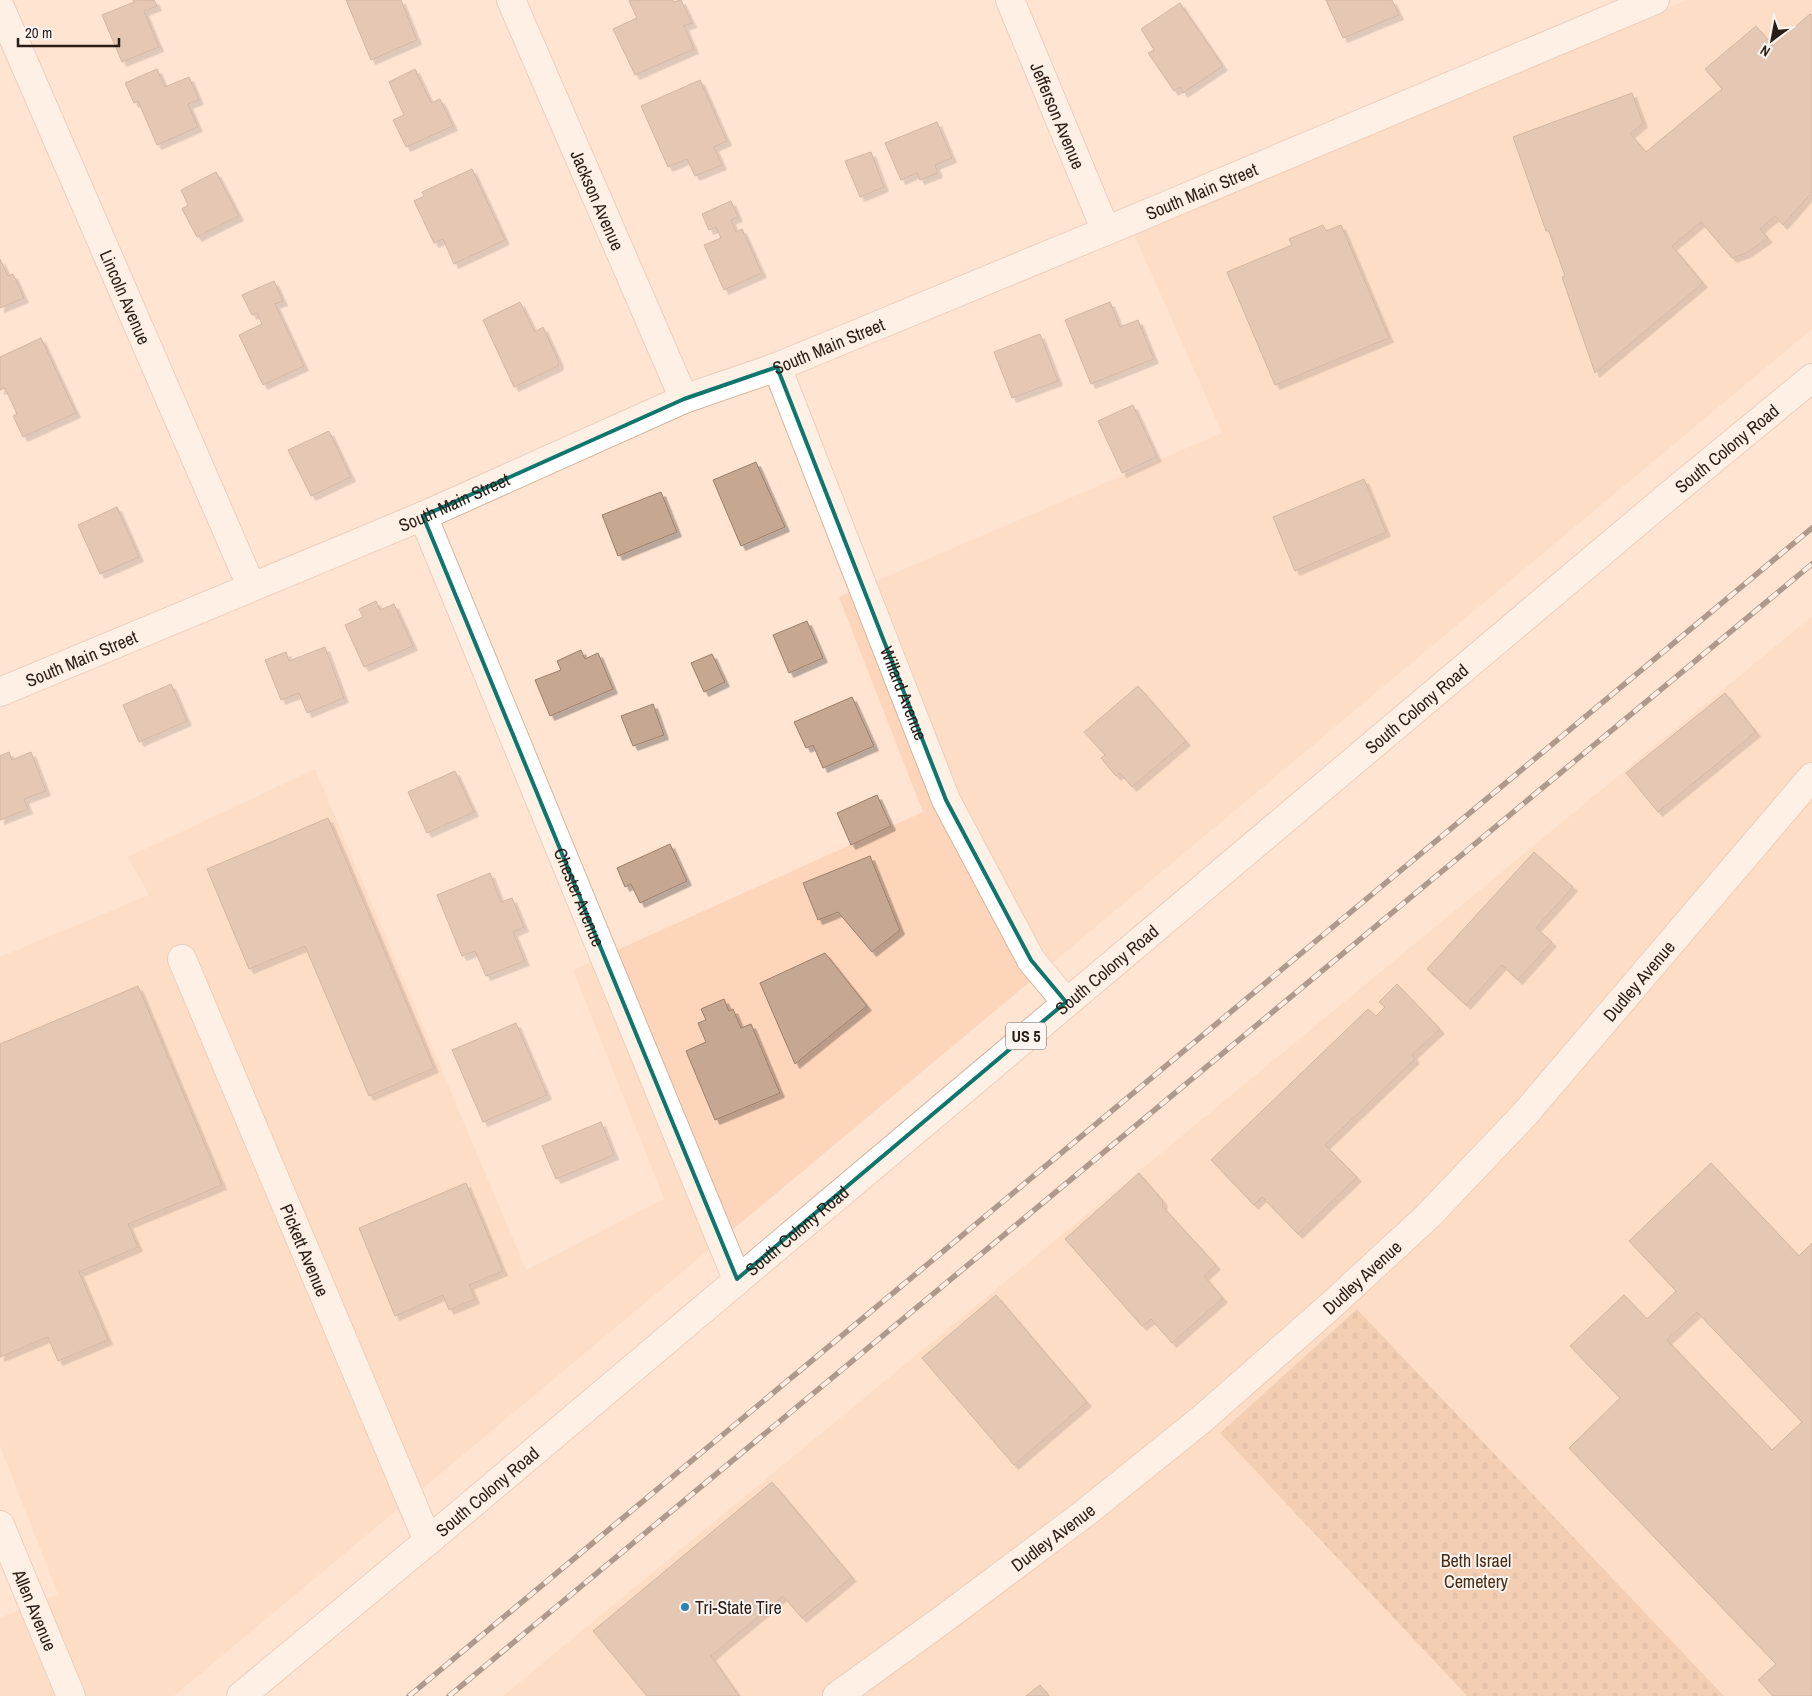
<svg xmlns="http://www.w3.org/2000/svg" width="1812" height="1696" font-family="'Archivo Narrow',sans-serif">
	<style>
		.built { fill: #fdd5ba }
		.cemetery { fill: url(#cemetery-stones) }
		.building { fill: #c6a791; stroke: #9c7e69; fill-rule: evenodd; filter: url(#shadow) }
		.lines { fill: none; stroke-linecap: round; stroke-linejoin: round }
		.minor-casing { stroke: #d4b59f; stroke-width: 30 }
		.major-casing { stroke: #d4b59f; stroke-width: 30 }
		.minor { stroke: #fff; stroke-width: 28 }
		.major { stroke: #fff; stroke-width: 28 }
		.rail-casing { stroke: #4d3f35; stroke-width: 5.5 }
		.rail { stroke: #fcf5f1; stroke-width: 4; stroke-dasharray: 11; stroke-linecap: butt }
		.marked { fill: none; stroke: #0f766e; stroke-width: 4; stroke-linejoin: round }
		.poi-dot { fill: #2a86b3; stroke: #fcf5f1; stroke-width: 2 }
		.labels { text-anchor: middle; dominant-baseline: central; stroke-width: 4; stroke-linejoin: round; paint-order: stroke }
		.shield { fill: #fcf5f1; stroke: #685e57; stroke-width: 1 }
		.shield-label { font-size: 16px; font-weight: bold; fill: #291d15 }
		.street-label { font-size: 18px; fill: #291d15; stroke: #fcf5f1 }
		.park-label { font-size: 18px; fill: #492b13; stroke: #fcf5f1 }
		.poi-label { font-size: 18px; fill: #291d15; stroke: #fcf5f1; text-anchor: start }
	</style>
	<defs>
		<pattern id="cemetery-stones" width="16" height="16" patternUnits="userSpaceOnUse" patternTransform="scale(1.25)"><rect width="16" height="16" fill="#e6b38e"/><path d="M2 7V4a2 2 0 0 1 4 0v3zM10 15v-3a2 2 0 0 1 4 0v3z" fill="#c59a7a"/></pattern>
		<filter id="shadow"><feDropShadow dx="4.5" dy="4.5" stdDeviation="0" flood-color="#0004"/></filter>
	</defs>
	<rect width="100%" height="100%" fill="#ffe4d2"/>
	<g class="built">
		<path d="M1687,0h125v329l-1638,1367h-174v-78l58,-24 -58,-148v-489l149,-62 -21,-38 187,-88 211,501 138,-71 -91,-229 350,-158 -84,-215 383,-164 -89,-201z"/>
		<path d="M1812,616v1080h-88l-367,-387 -137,124 247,263h-964z"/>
	</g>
	<path class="cemetery" d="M1357,1309l367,387h-257l-247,-263z"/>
	<g class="building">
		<path d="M133,0h21l3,6 -13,5 15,36 -37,15 -20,-47 32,-13z"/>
		<path d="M346,0h55l16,40 -46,20z"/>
		<path d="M632,0h41l1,2 7,-2 11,23 -8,3 10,23 -59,26 -22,-46 24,-11 -8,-17z"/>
		<path d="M1326,0h66l7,15 -56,23z"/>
		<path d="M1180,3l43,63 -40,27 -3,-6 -6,4 -26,-38 6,-3 -13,-21z"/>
		<path d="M1810,14l2,2v176l-29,33 -8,-9 -15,13 8,9 -22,15 -14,5 -31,-36 -29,24 31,37 -108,90 -33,-96 3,-1 -16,-45h-3l-33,-94 119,-44 11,30 -13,11 16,18 76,-63 -17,-20 51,-43 17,20z"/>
		<path d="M157,69l8,18 24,-10 10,23 -11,4 10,23 -41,18 -19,-44 -4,2 -9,-20z"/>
		<path d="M415,69l16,34 9,-4 13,27 -47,21 -13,-27 11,-5 -15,-33z"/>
		<path d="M700,80l27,61 -13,6 8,18 -27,11 -8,-17 -19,8 -27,-61z"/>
		<path d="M937,122l15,36 -17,7 3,8 -18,7 -3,-7 -16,7 -16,-37z"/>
		<path d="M871,152l13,35 -24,10 -15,-36z"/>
		<path d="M472,169l33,71 -51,24 -11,-25 -9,4 -20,-42 10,-5 -2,-4z"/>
		<path d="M216,172l23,44 -42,21 -15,-28 6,-4 -7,-15z"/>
		<path d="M731,201l7,16 -7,3 5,12 6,-3 20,44 -38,17 -20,-45 17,-7 -5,-11 -7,3 -7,-16z"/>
		<path d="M1323,225l3,6 15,-6 48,113 -114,47 -48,-113 65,-27 -3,-6z"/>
		<path d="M0,259l8,17 5,-2 11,24 -24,10z"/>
		<path d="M274,281l9,20 -8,3 29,62 -41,19 -24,-50 23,-11 -5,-11 -5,2 -10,-20z"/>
		<path d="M520,302l15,30 8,-5 16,35 -1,4 -44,21 -31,-67z"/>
		<path d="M1110,302l10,25 18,-7 16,39 -63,25 -26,-64z"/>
		<path d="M1040,334l18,47 -46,17 -18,-46z"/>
		<path d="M41,338l35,75 -53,24 -10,-21 4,-2 -12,-26 -5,2v-33z"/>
		<path d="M1133,405l24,52 -35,16 -24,-52z"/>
		<path d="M329,431l22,46 -40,19 -23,-46z"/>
		<path d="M756,462l29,65 -44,19 -28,-66z"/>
		<path d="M1364,479l22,53 -91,39 -22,-54z"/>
		<path d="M661,492l16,40 -59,24 -16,-41z"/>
		<path d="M117,507l22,50 -39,17 -22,-49z"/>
		<path d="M376,601l4,9 14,-6 19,42 -49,21 -19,-42 18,-8 -4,-8z"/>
		<path d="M807,621l16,37 -34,15 -16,-38z"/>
		<path d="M325,647l19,51 -37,15 -8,-20 -18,7 -16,-40 21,-8 3,9z"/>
		<path d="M581,650l4,9 13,-6 15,36 -63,27 -15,-36 26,-10 -4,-9z"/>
		<path d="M712,654l13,28 -21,10 -13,-29z"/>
		<path d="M171,684l16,37 -48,21 -16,-37z"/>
		<path d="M1138,686l48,55 -54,46 -12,-14 -4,3 -15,-18 4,-3 -21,-23z"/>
		<path d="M1725,693l31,39 -98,80 -32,-39z"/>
		<path d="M852,697l22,49 -51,22 -10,-23 -7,3 -12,-26z"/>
		<path d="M653,704l11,31 -31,11 -12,-30z"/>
		<path d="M9,752l3,8 19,-8 15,39 -22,8 4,10 -28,11v-64z"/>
		<path d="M455,771l19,41 -47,21 -19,-41z"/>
		<path d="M877,795l14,31 -40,19 -14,-32z"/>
		<path d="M328,818l106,250 -65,28 -64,-150 -56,23 -42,-100z"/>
		<path d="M670,844l17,37 -47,22 -9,-19 -6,3 -8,-19z"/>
		<path d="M1534,852l39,35 -37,41 16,14 -34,38 -16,-15 -36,40 -39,-36z"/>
		<path d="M870,856l30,74 -28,22 -34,-40 -20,8 -15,-37z"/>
		<path d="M490,873l11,29 11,-4 12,29 -11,5 12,29 -39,15 -11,-25 -13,5 -25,-61z"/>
		<path d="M825,953l42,53 -72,58 -35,-81z"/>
		<path d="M1397,984l43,45 -28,26 3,4 -90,86 32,32 -59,57 -36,-37 -8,8 -43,-45 157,-151 8,7 9,-9 -6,-5z"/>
		<path d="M138,986l84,199 -94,39 10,23 -59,25 29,68 -50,21 -10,-24 -48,20v-313z"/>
		<path d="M724,999l5,12 4,-2 8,19 10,-4 29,69 -65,27 -29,-69 20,-9 -8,-19 8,-3 -5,-11z"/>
		<path d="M516,1023l31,72 -64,27 -31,-72z"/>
		<path d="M601,1122l13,33 -58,24 -14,-33z"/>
		<path d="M1711,1163l88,93 13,-13v453h-39l-15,-16 18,-16 -207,-216 51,-50 -50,-52 54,-51 23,24 29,-28 -47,-50zM1697,1312l105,110 -30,28 -105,-110z"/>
		<path d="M1139,1173l24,28 -1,5 54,59 -12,11 19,22 -51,45 -21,-24 -9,7 -77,-87z"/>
		<path d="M466,1183l37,88 -34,14 6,14 -26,11 -6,-15 -48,21 -36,-88z"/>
		<path d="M996,1295l91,107 -73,63 -92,-107z"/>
		<path d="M772,1482l80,95 -50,41 -19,-22 -72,60 28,40h-92l-54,-65z"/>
		<path d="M1040,1685l9,11h-23z"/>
	</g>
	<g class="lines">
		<defs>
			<g id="minor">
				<path id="s1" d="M511,0l173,399"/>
				<path id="s2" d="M1010,0l96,231"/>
				<path id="s3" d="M0,7l251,579"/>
				<path id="s4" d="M777,367l169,433 85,160 35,42"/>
				<path id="s5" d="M423,516l314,763"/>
				<path id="s6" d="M0,692l423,-176 261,-117 93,-32 329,-136 549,-231"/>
				<path id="s7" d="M182,959l246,582"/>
				<path id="s8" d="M0,1525l71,171"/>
				<path id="s9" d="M837,1696l105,-76 143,-107 117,-94 124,-109 102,-94 97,-102 287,-337"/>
			</g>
			<g id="major">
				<path id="s10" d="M241,1696l187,-155 1238,-1043 146,-120"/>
			</g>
		</defs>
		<use href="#minor" class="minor-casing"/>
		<use href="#major" class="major-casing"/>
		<use href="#minor" class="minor"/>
		<use href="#major" class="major"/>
		<defs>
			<g id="rail">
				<path d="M409,1696l1403,-1168"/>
				<path d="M449,1696l1363,-1132"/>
			</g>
		</defs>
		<use href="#rail" class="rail-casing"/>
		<use href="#rail" class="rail"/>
	</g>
	<path d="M0 0H1812V1696H0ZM777,367l169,433 85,160 35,42 -329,277 -314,-763 261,-117z" fill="#ffe4d2" fill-opacity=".55" fill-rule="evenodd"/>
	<path class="marked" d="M777,367l169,433 85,160 35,42 -329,277 -314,-763 261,-117z"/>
	<circle class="poi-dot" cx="685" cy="1607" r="5"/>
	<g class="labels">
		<rect class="shield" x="1006" y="1022.5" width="40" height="27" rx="4"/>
		<g class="shield-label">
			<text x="1026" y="1036">US 5</text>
		</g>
		<g class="street-label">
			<text stroke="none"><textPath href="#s2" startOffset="125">Jefferson Avenue</textPath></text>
			<text stroke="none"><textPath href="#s6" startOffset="1302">South Main Street</textPath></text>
			<text stroke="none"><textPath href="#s1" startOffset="218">Jackson Avenue</textPath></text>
			<text stroke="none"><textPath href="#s3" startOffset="316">Lincoln Avenue</textPath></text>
			<text stroke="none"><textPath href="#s6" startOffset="898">South Main Street</textPath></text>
			<text stroke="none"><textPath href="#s10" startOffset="1940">South Colony Road</textPath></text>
			<text stroke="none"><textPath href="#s6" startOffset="492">South Main Street</textPath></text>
			<text stroke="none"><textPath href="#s6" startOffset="88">South Main Street</textPath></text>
			<text stroke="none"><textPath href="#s4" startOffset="350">Willard Avenue</textPath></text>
			<text stroke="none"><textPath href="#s10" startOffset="1535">South Colony Road</textPath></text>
			<text stroke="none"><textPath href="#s5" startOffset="412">Chester Avenue</textPath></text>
			<text stroke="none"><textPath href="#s10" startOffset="1130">South Colony Road</textPath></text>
			<text stroke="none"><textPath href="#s9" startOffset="1078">Dudley Avenue</textPath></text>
			<text stroke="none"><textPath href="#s10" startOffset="725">South Colony Road</textPath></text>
			<text stroke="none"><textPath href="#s7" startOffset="316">Pickett Avenue</textPath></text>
			<text stroke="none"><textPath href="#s9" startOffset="672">Dudley Avenue</textPath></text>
			<text stroke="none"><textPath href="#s10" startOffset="320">South Colony Road</textPath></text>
			<text stroke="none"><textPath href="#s9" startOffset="268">Dudley Avenue</textPath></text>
			<text stroke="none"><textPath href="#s8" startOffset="92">Allen Avenue</textPath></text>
		</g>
		<g class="park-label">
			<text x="1476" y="1560">Beth Israel<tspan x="1476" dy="21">Cemetery</tspan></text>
		</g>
		<g class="poi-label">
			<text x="695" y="1607">Tri-State Tire</text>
		</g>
	</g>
	<g transform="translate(1772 40) rotate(212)" stroke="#fcf5f1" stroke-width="4" paint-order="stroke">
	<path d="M0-4L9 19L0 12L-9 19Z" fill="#291d15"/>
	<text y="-8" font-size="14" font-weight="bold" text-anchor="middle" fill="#291d15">N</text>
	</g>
	<path d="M18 38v8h101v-8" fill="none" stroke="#291d15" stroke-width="2.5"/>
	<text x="25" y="38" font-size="15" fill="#291d15" stroke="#fcf5f1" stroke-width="4" paint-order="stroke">20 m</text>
</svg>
